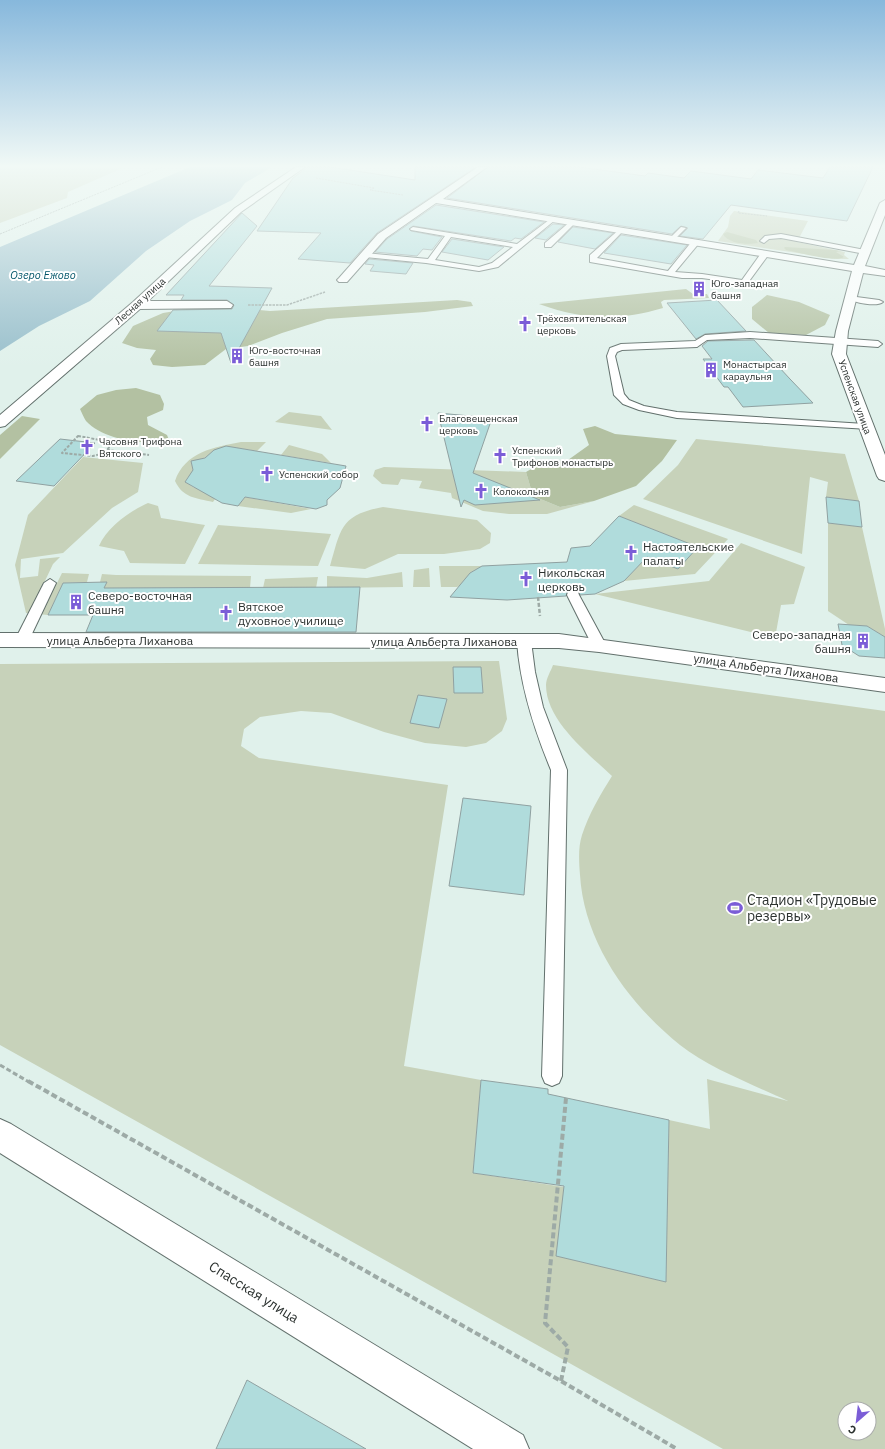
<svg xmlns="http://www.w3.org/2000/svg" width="885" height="1449" font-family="'IBM Plex Sans',sans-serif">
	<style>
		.green { fill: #c7d2ba; fill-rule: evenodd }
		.forest { fill: #b3c1a2 }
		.water { fill: #97becb }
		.building { fill: #b0dcdc; stroke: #90a1a1 }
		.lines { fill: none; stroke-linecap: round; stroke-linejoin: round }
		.lane-casing { stroke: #62706c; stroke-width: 2 }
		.street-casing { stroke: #62706c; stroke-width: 2 }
		.path-far5 { stroke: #9daaa6; stroke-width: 1; stroke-dasharray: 2 1; stroke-linecap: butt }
		.path-far4 { stroke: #9daaa6; stroke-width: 1.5; stroke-dasharray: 2.5 1; stroke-linecap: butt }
		.path-far3 { stroke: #9daaa6; stroke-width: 2; stroke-dasharray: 3 1.5; stroke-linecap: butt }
		.path-far2 { stroke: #9daaa6; stroke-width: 2.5; stroke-dasharray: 4 2; stroke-linecap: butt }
		.path-far1 { stroke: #9daaa6; stroke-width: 3; stroke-dasharray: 5 2.5; stroke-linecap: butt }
		.path { stroke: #9daaa6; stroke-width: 4; stroke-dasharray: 6 3; stroke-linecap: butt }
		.lane { fill: #fff; fill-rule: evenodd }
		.street { fill: #fff; fill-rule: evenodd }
		.labels { text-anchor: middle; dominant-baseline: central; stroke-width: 4; stroke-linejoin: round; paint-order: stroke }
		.far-poi-label { font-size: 10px; fill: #2c3230; stroke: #fff; text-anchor: start }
		.far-street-label { font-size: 10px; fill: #2c3230; stroke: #fff }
		.far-water-label { font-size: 11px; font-style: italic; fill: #025569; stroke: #fff }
		.poi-label { font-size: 12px; fill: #2c3230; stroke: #fff; text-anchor: start }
		.street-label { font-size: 12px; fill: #2c3230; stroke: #fff }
		.near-poi-label { font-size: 14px; fill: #2c3230; stroke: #fff; text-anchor: start }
		.near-street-label { font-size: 14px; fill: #2c3230; stroke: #fff }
	</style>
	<rect width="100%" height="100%" fill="#e0f1eb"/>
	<g class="green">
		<path d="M0,167h125l-57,25 -1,6 -67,25z"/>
		<path d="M734,211l74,10 -11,21 48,10 -1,3 5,4h-12l-119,-18 10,-14 2,-11z"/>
		<path d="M289,412l32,4 11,14 -57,-8z"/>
		<path d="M696,439l149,15 14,47 -33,-4 2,-15 -18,-5 -8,77 -159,-55 35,-34z"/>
		<path d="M241,442h25l-9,9 -26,-4 -37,15 -1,8 4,3 -8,3 -3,4c5,11 24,11 34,12l-7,10c-17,-4 -30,-4 -38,-21 10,-29 39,-34 66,-39z"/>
		<path d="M289,445l33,9 9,9 -50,-8z"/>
		<path d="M83,457l60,6 -5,29 -26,16 -49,45 -42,6 -1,19 18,-2 2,-17 20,-2 -7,7 -9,19h13l5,-10 27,1 -2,8 -24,1 -15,32 -22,-2 -11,-48 13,-50z"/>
		<path d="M384,467l142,5 7,24 27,11 34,-6 -47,13h-38l-26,-3 -31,-13 -1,-5 -32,-5 3,-7 -21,-2 -3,6 -16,-1 -9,-8 2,-6z"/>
		<path d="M245,497l66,12 -20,4 -53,-7z"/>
		<path d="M148,503l10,3 3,12 44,7 -20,39 -55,-1 -6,-12 -25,-5c8,-19 31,-35 49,-43z"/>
		<path d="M634,505l94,34 -33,35 -71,7 23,-24 31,12 20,-22 -79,-31z"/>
		<path d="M383,507l94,13 14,13 -1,10 -10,6 -36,5h-46l-33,15 -35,-3c11,-37 10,-51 53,-59z"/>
		<path d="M828,523l34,4 23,102v8l-18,-11 -18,-1 -21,-14z"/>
		<path d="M218,525l113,9 -13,32 -120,-2z"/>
		<path d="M741,543l64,24 -11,37 -13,1 -6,33 -180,-44 114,-13z"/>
		<path d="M439,566h43l-12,7 -3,8 -10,6h-16z"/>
		<path d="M429,568l1,19h-17l1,-17z"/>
		<path d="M402,572l1,15 -76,1v-12l40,2z"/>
		<path d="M102,574l14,1 135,1 -1,12h-146l2,-5 -6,-1z"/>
		<path d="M318,577l-2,11h-53l2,-9z"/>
		<path d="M499,661l8,58 -5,12 -16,12 -20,4 -41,-4 -41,-11 -53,-19 -30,-2 -41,6 -16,12 -3,17 18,12 189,27 -44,281 77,14 -8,93 91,14 -7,69 109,26 3,-162 41,9 -3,-50 81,22c-34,-16 -79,-33 -108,-56 -52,-42 -96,-103 -100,-170 -1,-13 -2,-28 2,-40 7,-21 18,-40 30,-59 -24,-23 -66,-55 -66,-91 0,-7 5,-14 7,-20l332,46v738h-162l-723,-404v-381zM845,1409h24v24h-24z"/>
	</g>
	<g class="forest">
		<path d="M727,232l29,8 2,3c-9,2 -30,1 -35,-9z"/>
		<path d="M785,247l50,3 6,1 -5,1 8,5c-9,6 -46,-5 -58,-7l-2,-2z"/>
		<path d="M686,289l7,5h14l2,4 -45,2 -3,2 2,6c-44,13 -80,12 -124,-4z"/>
		<path d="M767,295l32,7 31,13 -5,10 -19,10 -37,-2 -17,-14v-12z"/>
		<path d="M457,300l14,2 2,4 -48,6 -98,7 -45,14 -34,13 -22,3 -21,16 -33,2 -19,-2 -3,-6 6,-9 -19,-2 -15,-5 11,-17 30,-13 30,-5h45l32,3z"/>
		<path d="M136,388l24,7 4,9 -1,6 -16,7 1,8 19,10 2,5c-23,6 -66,0 -83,-19 -2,-3 -4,-8 -6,-12l17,-14 19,-5z"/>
		<path d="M22,416l18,3 -40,40v-24z"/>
		<path d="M595,426l20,8 62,6 -15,21 -26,25 -42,15 -34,6 -27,-11 -7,-24 17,-10 25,-2 21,-15 -6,-16z"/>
	</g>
	<path class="water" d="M190,167h82l-27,16 -13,17 -42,21 -44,30 -56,50 -51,25 -39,25v-104z"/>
	<g class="building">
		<path d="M308,167h22l85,13v-13h61l-99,66 -27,30 -52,-4 23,-26 -64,-2 36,-53z"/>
		<path d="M488,167h91l66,9 3,-3 36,5 7,-7 60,8 7,-9 65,8 7,-11h43l-26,54 -116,-16 -28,34 -23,-3 8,-8 -7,-2 -9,8 -225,-36z"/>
		<path d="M436,205l108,17 -23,17 -6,-1 -4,3 -98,-15 -4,3 2,2 31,6 -10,13 -9,-1 -6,7 -42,-4 12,-13z"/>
		<path d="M242,213l15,13 -48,60 63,2 -41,75 -10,-30 -64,-2 16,-21 59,-1 2,-4 -7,-5h-46l3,-5h-18z"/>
		<path d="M553,224l11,1 -18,15 -11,-2z"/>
		<path d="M573,227l40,6 -18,16 -37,-7z"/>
		<path d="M621,235l66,10 -16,19 -67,-11z"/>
		<path d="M452,239l52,8 -16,13 -46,-8z"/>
		<path d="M369,259l44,4 -7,11 -36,-3 4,-6 -9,-1z"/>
		<path d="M717,300l29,31 -41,3 -9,5 -29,-36z"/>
		<path d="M754,340l36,39 23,24 -70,4 -15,-20h-4l-21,-28h9l-10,-13 6,-5z"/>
		<path d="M438,413l54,5 -19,55 67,27 -65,5 -11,-5 -3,7z"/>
		<path d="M60,439l35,4 -41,43 -38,-5z"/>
		<path d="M226,446l120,20 -6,22 -13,12v5l-11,4 -71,-12 -7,9 -16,-3 -37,-21 8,-12 -2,-9 14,-3 9,-8z"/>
		<path d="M826,497l33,4 3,26 -34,-4z"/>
		<path d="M619,516l79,31 -20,22 -31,-12 -23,24 -29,13 -15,1 -2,-4 -5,-1 -5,1 -2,5 -59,4 -57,-3 20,-24 12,-7 85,-4 4,-14 19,-2z"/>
		<path d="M107,582l-3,6 256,-1 -4,45h-270l7,-17h-45l15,-32z"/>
		<path d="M838,624l29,2 18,11v21l-26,-2 -17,-11z"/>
		<path d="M453,667h28l2,26h-29z"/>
		<path d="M418,695l29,4 -8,29 -29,-5z"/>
		<path d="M463,798l68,8 -7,89 -75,-9z"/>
		<path d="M481,1080l67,9v5l121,26 -3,162 -110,-26 8,-70 -91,-13z"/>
		<path d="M247,1380l119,69h-150z"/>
	</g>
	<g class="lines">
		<defs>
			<g id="lane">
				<path d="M553,217l2,1v2l-57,47 -19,4 -53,-8 -61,-6 -4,-2 4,-2 63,6 17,-23 -34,-6 -1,-1 3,-2 104,17zM451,237l62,10 -21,16 -13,4 -44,-7z"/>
				<path d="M571,221l5,1 -25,25h-6v-4z"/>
				<path d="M681,227l5,1 -11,11h-4v-2z"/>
				<path d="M621,228l3,2 -1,1 -26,27 71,13 25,-31h3l4,2 -25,30 27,2 40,6 20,-28 7,2 -22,30h-3l-42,-6h-20l-92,-16v-7z"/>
				<path d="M781,234l84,16 4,2 -4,2 -84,-16 -12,1 -5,4 -4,-2 5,-5z"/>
				<path d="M849,296l30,4 4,2c-6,5 -29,1 -35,-4z"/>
				<path d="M750,332l128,9 4,3 -4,3 -128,-9 -43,2 -10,7 -75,3 -5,2 -2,4 9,38 5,6 15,6 33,6 188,12 5,3 -1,2 -192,-11 -38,-8 -16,-6 -9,-9 -7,-39 3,-8 11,-4 74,-3 10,-6z"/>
				<path d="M50,579l6,4 -27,57 -2,3h-10l-2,-3 29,-57z"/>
				<path d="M573,591l5,1 1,3 27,50 -2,3h-10l-2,-3 -25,-50 1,-3z"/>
				<path d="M524,636l5,2 2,3 4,31 8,35 24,63 -5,306 -3,7 -7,3 -7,-3 -3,-7 9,-306c-17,-41 -31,-84 -34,-129l2,-3z"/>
			</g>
			<g id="street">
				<path d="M296,167h9l-64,45 -93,89h79l6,4 -2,3 -91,1 -135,117 -5,1v-12l133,-113 102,-94z"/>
				<path d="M478,167h9l-44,32 411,66 26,-62 5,-3v15l-20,51 20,4v6l-22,-3 -15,58 -2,23 39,101v26l-6,-2 -2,-3 -45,-122 4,-23 16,-60 -416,-68 -50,35 -39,44h-8l-2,-2 2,-2 39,-44z"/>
				<path d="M0,633l559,1 326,44v14l-286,-40 -40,-4 -559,-1z"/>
				<path d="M0,1119l11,5 512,311 6,14h-56l-473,-296z"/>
			</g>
		</defs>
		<use href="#lane" class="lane-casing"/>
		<use href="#street" class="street-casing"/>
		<g class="path-far5">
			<path d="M316,178l58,10"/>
			<path d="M374,188l-4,2 33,5"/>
			<path d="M739,211l-1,2 29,3"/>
			<path d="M0,234l162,-67"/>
		</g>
		<path class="path-far4" d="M248,305h39l38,-13"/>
		<g class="path-far3">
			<path d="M78,436l28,5 4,5 -5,7 -12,3 -31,-3z"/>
			<path d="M107,450l42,5"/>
		</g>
		<path class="path-far2" d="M538,597l2,19"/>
		<path class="path-far1" d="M0,1065l29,17"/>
		<g class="path">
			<path d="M28,1081l533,300 116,68"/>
			<path d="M561,1381l7,-34 -23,-24 21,-225"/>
		</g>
		<use href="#lane" class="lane"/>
		<use href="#street" class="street"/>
	</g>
	<linearGradient id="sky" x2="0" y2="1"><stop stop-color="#87b8dc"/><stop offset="0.45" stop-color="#f1f9f6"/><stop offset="1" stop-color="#f1f9f6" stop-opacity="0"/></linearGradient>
	<rect width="885" height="369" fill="url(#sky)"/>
	<defs>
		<symbol id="building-bare" viewBox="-9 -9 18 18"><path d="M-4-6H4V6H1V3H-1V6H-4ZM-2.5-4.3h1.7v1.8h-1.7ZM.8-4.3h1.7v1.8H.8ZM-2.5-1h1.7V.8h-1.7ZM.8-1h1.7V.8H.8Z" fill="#7b5dd7" stroke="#fff" stroke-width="2.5" paint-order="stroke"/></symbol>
		<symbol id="church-bare" viewBox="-9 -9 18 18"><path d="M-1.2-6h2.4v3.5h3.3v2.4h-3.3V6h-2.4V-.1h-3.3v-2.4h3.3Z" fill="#7b5dd7" stroke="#fff" stroke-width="2.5" paint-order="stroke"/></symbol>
		<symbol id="stadium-bare" viewBox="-9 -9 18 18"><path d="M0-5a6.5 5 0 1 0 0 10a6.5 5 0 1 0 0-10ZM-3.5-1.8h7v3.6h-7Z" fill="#7b5dd7" stroke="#fff" stroke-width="2.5" paint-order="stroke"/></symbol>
	</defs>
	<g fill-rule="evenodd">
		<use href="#building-bare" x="688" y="278" width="22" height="22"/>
		<use href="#church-bare" x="514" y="313" width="22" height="22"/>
		<use href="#building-bare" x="226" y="345" width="22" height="22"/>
		<use href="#building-bare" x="700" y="359" width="22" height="22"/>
		<use href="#church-bare" x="416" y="413" width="22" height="22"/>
		<use href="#church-bare" x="76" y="436" width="22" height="22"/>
		<use href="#church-bare" x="489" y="445" width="22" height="22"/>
		<use href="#church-bare" x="256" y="463" width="22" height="22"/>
		<use href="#church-bare" x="470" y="480" width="22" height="22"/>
		<use href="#church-bare" x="620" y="542" width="22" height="22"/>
		<use href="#church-bare" x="515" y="568" width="22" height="22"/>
		<use href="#building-bare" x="65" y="591" width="22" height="22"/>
		<use href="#church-bare" x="215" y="602" width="22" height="22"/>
		<use href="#building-bare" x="852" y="630" width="22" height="22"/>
		<use href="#stadium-bare" x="724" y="897" width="22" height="22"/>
	</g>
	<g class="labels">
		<g class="far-poi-label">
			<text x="711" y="283">Юго-западная<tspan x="711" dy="12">башня</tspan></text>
			<text x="537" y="318">Трёхсвятительская<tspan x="537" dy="12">церковь</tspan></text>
			<text x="249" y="350">Юго-восточная<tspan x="249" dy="12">башня</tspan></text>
			<text x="723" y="364">Монастырсая<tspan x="723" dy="12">караульня</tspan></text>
			<text x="439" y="418">Благовещенская<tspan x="439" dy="12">церковь</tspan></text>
			<text x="99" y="441">Часовня Трифона<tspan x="99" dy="12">Вятского</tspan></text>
			<text x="512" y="450">Успенский<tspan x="512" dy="12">Трифонов монастырь</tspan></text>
			<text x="279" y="474">Успенский собор</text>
			<text x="493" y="491">Колокольня</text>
		</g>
		<g class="far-street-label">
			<text transform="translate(140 301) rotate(-42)">Лесная улица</text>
			<text transform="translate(855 397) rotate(70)">Успенская улица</text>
		</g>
		<g class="far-water-label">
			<text x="43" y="275">Озеро Ежово</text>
		</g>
		<g class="poi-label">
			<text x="643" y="546">Настоятельские<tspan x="643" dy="14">палаты</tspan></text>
			<text x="538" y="572">Никольская<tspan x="538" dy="14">церковь</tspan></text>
			<text x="88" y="595">Северо-восточная<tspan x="88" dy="14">башня</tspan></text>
			<text x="238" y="606">Вятское<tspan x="238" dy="14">духовное училище</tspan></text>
			<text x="851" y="634" text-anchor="end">Северо-западная<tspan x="851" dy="14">башня</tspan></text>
		</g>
		<g class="street-label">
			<text x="120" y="640">улица Альберта Лиханова</text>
			<text x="444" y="641">улица Альберта Лиханова</text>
			<text transform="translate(766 668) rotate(8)">улица Альберта Лиханова</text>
		</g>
		<g class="near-poi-label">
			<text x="747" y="900">Стадион «Трудовые<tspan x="747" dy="16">резервы»</tspan></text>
		</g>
		<g class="near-street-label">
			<text transform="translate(254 1292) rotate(32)">Спасская улица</text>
		</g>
	</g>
	<g transform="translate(857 1421) rotate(208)"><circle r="19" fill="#ffffff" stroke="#abadac"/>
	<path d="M0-3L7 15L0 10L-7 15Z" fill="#7b5dd7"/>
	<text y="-6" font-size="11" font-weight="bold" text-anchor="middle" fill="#2c3230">С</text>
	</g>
</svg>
